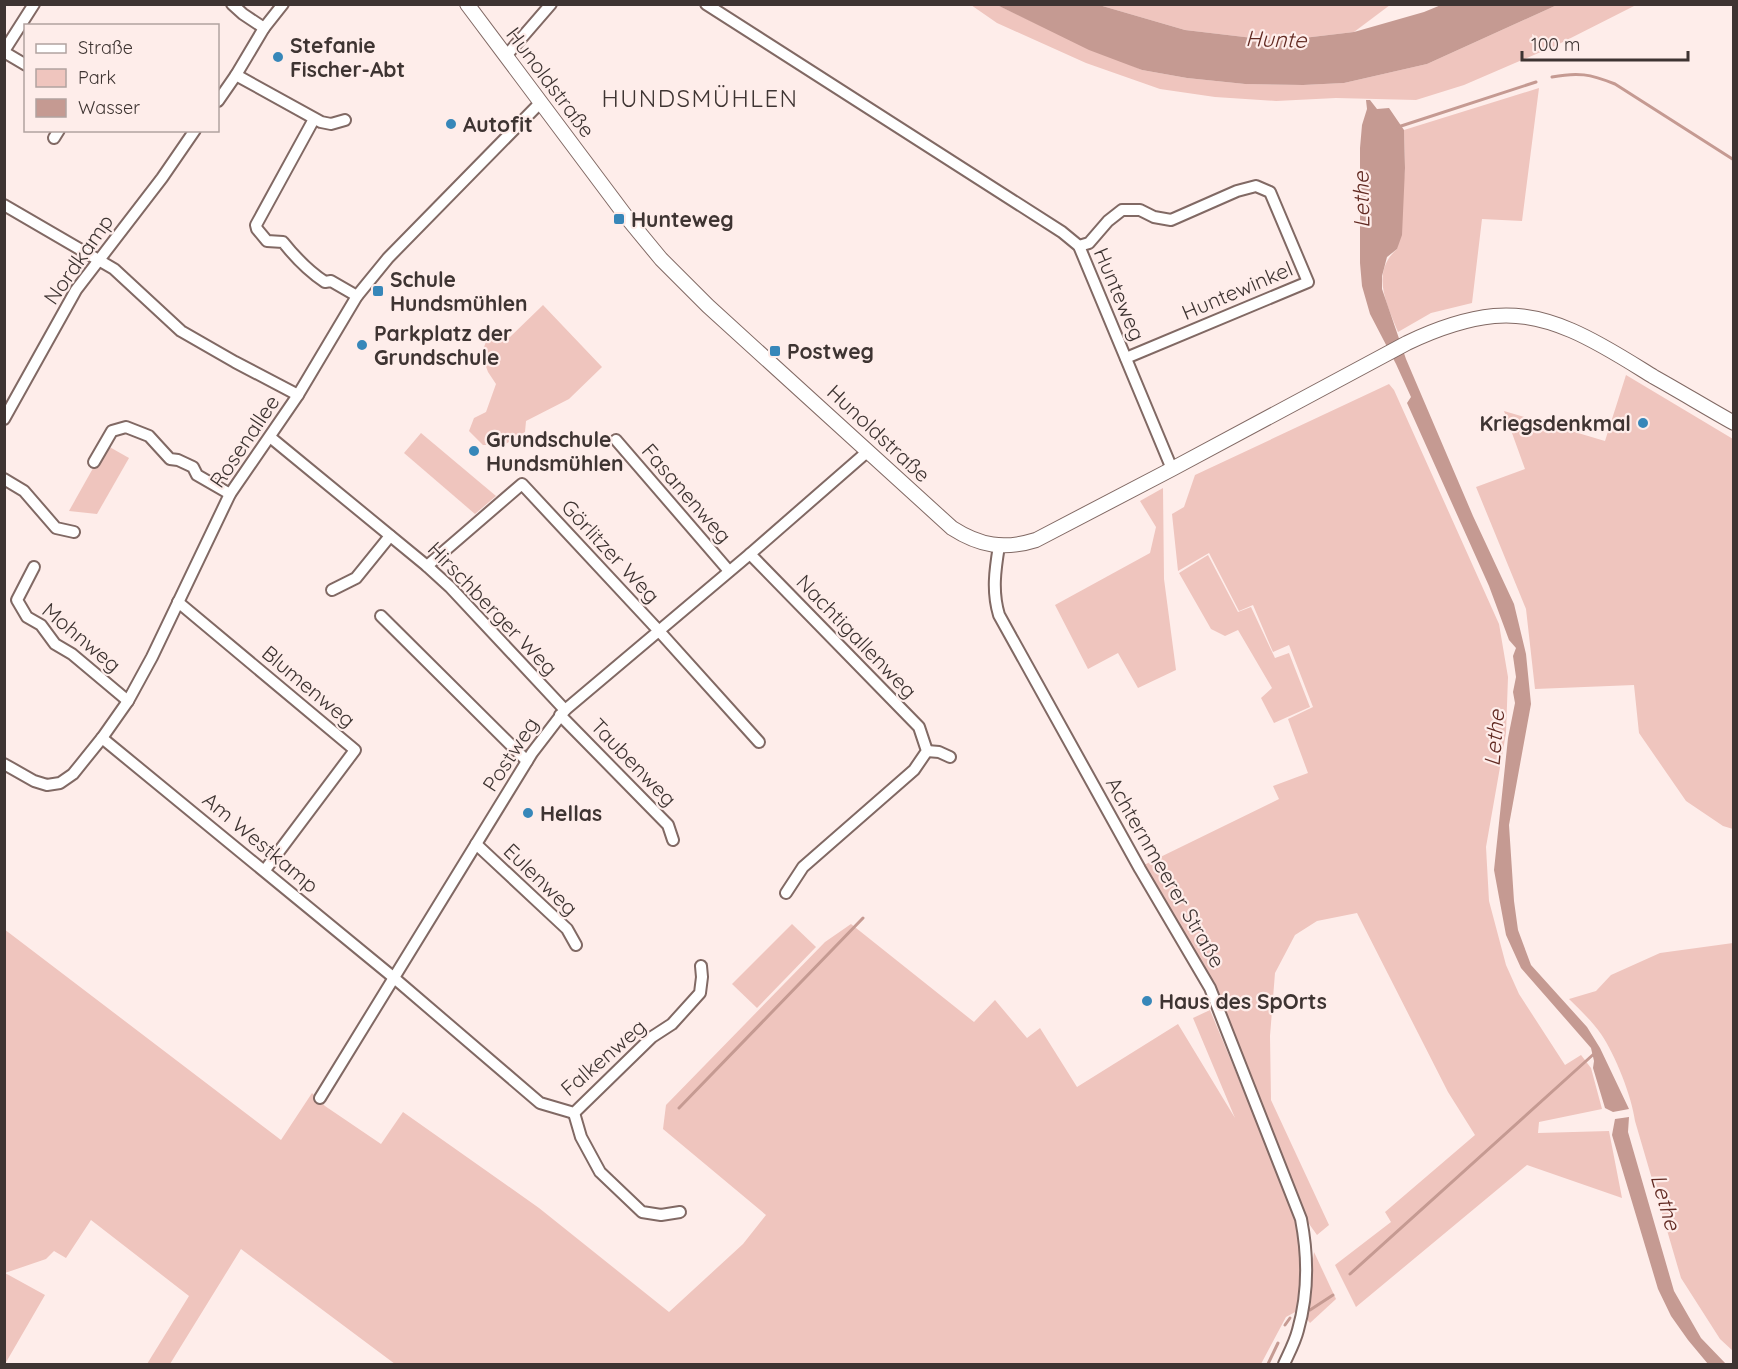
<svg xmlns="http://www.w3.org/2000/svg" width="1738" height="1369" font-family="Quicksand,sans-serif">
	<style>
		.green { fill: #efc5be }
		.water { fill: #c59a92 }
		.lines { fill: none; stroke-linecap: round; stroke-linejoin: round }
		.stream { stroke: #c59a92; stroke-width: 3 }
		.minor-casing { stroke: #816964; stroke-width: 14 }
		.tertiary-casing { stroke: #816964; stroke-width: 16 }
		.minor { stroke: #fff; stroke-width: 10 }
		.tertiary { stroke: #fff; stroke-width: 14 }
		.poi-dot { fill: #3787b9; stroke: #feedea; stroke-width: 2 }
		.labels { text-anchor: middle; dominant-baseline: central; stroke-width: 4.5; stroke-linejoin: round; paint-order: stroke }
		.poi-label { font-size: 21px; font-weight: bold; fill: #3e3432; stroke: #feedea; text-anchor: start }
		.street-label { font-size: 21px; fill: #3e3432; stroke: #feedea }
		.water-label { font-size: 22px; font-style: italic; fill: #622a22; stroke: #feedea }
		.quarter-label { font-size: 24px; letter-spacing: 1.5px; fill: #3e3432; stroke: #feedea }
	</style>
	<rect width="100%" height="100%" fill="#feedea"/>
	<g class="green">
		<path d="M971,5h26l47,22 98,43 45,8 58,6 58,1 41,-2 83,-19 130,-59h79l-79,40 -93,40 -48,15 -80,-2 -60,3 -61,-4 -55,-8 -74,-26 -89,-40z"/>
		<path d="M1099,5h291l-36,27 -76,9 -93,-11z"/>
		<path d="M1539,88l-17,133 -40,-2 -10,84 -41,10 -33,19c-11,-28 -28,-59 -1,-83l8,-81 -1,-38z"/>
		<path d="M543,305l59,62 -33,32 -43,22 -1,11 -21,13h-21l-14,-14 5,-13 12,-6 10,-28 -8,-12 -3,-8 4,-8 -5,-9 5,-13 21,3z"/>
		<path d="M1626,375l107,64v390l-10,-3 -37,-25 -47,-68 -5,-48 -99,4 -9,-80 -50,-122 49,-18 -21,-58 101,30z"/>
		<path d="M1389,384l5,6 105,234 9,53 -2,56 -20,114 3,54 17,64 13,29 46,71 16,-10 10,13 11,41 -63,13 -1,11 71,-2 13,67 -95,-33 -171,142 -21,-42 56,-43 -6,-10 90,-77 -27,-43 -91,-179 -40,8 -22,14 -20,38 -5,63 1,64 58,125 -12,10 -10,-14 -93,-236 -70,-120 135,-66 -6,-13 35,-13 -20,-54 25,-12 -24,-62 -16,7 -20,-47 -14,6 -30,-58 -31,18 -6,-57 12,-7 11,-32z"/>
		<path d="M421,433l75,63 -21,18 -71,-61z"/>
		<path d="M106,445l23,13 -32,56 -28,-3z"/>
		<path d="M1163,488l1,91 12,91 -38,18 -20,-35 -30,16 -33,-64 95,-52 6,-26 -16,-26z"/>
		<path d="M1208,555l30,57 13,-5 24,51 14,-5 21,54 -36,16 -13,-25 11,-10 -34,-58 -13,6 -14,-7 -32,-56z"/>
		<path d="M792,924l24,23 -59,61 -25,-24z"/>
		<path d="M851,924l123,98 21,-22 32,38 13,-10 37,59 101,-63 57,94 -42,-100 17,-8 88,212 3,57 -4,32 -11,6 -25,47h-866l-154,-115 -71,115h-23l42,-68 -98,-76 -25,38 -12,-7 -8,8 -41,14 40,22 -40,69 -1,-435 277,211 31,-47 13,13 56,38 22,-32 136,96 130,104 74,-68 23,-29 -103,-86 3,-24 159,-163z"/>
		<path d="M1733,943h1l-1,408 -13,-12 -39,-61 -46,-157c-3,-24 -20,-67 -34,-87 -9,-13 -21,-24 -32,-35l27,-8 15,-16 49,-22z"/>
		<path d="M1314,1252l22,47 -26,24 -4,-5z"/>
	</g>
	<g class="water">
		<path d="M997,5h102l86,25 93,11 76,-9 70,-20 17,-7h116l-130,59 -83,19 -41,2 -58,-1 -58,-6 -45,-8 -53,-20z"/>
		<path d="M1366,100h4l7,9 12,-1 15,22 1,38 -3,67 -5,14 -10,8 -5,19v13l24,70 67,157 41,88 12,50 5,50 -22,121 5,76 4,29 13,35 56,62 13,21 29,61 -16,3 -8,-4 -12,-40 1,-7 -3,-13 -70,-80 -15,-33 -12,-65 14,-132 7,-35 -2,-11 3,-15 -3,-21 3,-8 -7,-8 -20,-54 -82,-183 4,-6 -15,-33 -26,-50 -8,-28 -2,-23v-115l2,-23 5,-16z"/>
		<path d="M1629,1117l-1,15 46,159 27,47 25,26h-18l-20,-24 -17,-24 -13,-27 -46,-154 3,-16z"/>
	</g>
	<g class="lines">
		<g class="stream">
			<path d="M1552,77c26,-5 38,-3 63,7l119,76"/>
			<path d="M1398,127l138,-45"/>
			<path d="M679,1108l184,-190"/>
			<path d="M1350,1274l246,-222"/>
			<path d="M1310,1310l23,-15"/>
			<path d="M1285,1325l5,-7"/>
			<path d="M1268,1364l10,-21"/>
		</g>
		<defs>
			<g id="minor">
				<path d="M232,4l11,10 21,14"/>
				<path d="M706,4l356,228 17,14 93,223"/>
				<path d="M4,51l30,-47"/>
				<path d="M4,52l22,13"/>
				<path d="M506,56l45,-52"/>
				<path d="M236,75l85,47 10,2 14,-4"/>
				<path d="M218,101l18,-26 28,-47 19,-24"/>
				<path d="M314,119l-58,106 1,4 10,12 16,1c12,15 25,29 42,40l6,-1 26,15"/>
				<path d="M54,138l5,-8"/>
				<path d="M4,205l110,64 67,62 54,31 63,33"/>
				<path d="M1079,246l10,-3 19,-22 14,-11h18l14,7 17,3 66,-29 19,-5 14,6 38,90 -182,76"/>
				<path d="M4,419l72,-129 86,-112 33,-48"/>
				<path d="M270,437l157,129 23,21 115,123"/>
				<path d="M616,440l113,131"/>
				<path d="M94,462l18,-31 14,-4 23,9 21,23 8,1 15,7 4,8 33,19"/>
				<path d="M4,479l20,12 32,37 18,4"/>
				<path d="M999,546c-4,24 -7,46 0,69l141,254 70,119 91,231c7,36 7,76 -3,111 -3,12 -9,23 -14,34"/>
				<path d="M750,554l169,173 8,24 -13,19 -111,97 -17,26"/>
				<path d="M427,566l95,-82 137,147 100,111"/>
				<path d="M34,567l-17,33 10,17 14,8 14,19 17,10 56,47"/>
				<path d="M332,590l24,-12 34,-42"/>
				<path d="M178,602l177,148 -90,120"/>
				<path d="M381,616l146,145"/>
				<path d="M560,715l108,110 5,15"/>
				<path d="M102,738l291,239 147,126 34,10 78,-76 20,-13 28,-31 2,-16 -1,-11"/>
				<path d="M927,751l12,1 11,5"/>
				<path d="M4,764l30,17 13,4 13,-2 13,-9 29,-36 26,-37 24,-44 78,-163 68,-99 59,-99 31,-38 152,-155"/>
				<path d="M476,844l91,85 9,16"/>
				<path d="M320,1098l212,-345 33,-43 185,-156 117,-102"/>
				<path d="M574,1113l7,24 19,35 42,40 19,3 19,-3"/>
			</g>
			<path id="tertiary" d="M467,4l161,215 33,40 47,47 244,222c28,18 52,22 84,12l136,-71 235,-126c27,-13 57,-24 87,-27 58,-6 113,32 160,61 27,15 53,31 80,46"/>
		</defs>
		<use href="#minor" class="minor-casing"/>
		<use href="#tertiary" class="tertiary-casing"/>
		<use href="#minor" class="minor"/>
		<use href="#tertiary" class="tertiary"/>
	</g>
	<g class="poi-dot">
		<circle cx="278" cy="57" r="6"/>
		<circle cx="451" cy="124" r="6"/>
		<rect x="613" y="213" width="12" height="12" rx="3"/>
		<rect x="372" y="285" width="12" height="12" rx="3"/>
		<circle cx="362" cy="345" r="6"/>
		<rect x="769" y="345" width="12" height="12" rx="3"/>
		<circle cx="1643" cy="423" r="6"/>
		<circle cx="474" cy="451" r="6"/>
		<circle cx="528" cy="813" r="6"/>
		<circle cx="1147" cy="1001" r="6"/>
	</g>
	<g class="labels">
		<g class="poi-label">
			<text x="290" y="45">Stefanie<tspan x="290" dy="24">Fischer-Abt</tspan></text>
			<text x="463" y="124">Autofit</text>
			<text x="631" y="219">Hunteweg</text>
			<text x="390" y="279">Schule<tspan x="390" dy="24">Hundsmühlen</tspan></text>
			<text x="374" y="333">Parkplatz der<tspan x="374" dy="24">Grundschule</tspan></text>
			<text x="787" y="351">Postweg</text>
			<text x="1631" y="423" text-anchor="end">Kriegsdenkmal</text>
			<text x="486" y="439">Grundschule<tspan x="486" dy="24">Hundsmühlen</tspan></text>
			<text x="540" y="813">Hellas</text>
			<text x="1159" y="1001">Haus des SpOrts</text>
		</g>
		<g class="street-label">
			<text transform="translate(551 82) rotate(53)">Hunoldstraße</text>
			<text transform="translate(78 259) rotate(-55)">Nordkamp</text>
			<text transform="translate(1237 290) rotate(-23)">Huntewinkel</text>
			<text transform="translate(1120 294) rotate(67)">Hunteweg</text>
			<text transform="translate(879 433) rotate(43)">Hunoldstraße</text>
			<text transform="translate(244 441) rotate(-56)">Rosenallee</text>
			<text transform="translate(687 493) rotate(49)">Fasanenweg</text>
			<text transform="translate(611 551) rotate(47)">Görlitzer Weg</text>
			<text transform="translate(493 608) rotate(46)">Hirschberger Weg</text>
			<text transform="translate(857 636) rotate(46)">Nachtigallenweg</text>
			<text transform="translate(82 637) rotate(40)">Mohnweg</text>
			<text transform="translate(309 686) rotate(40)">Blumenweg</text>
			<text transform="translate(510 754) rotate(-57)">Postweg</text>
			<text transform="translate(634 762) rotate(46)">Taubenweg</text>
			<text transform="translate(261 842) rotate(40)">Am Westkamp</text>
			<text transform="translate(1166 872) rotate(60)">Achternmeerer Straße</text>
			<text transform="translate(541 879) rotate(44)">Eulenweg</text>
			<text transform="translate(603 1057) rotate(-41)">Falkenweg</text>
		</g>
		<g class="water-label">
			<text transform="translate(1276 39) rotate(2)">Hunte</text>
			<text transform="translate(1361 200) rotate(-91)">Lethe</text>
			<text transform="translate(1494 738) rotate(-85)">Lethe</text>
			<text transform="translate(1666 1202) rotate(74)">Lethe</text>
		</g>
		<g class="quarter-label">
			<text x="700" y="98">HUNDSMÜHLEN</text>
		</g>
	</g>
	<rect width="1738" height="1369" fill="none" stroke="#3e3432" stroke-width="12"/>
	<rect x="24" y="24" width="195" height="108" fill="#feedea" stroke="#b1a3a0" stroke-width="1.5"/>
	<rect x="36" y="44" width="30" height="9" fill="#ffffff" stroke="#b1a3a0" stroke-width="1.5"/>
	<text x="78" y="54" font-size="18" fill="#3e3432">Straße</text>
	<rect x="36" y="69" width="30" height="18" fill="#efc5be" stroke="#b1a3a0" stroke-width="1.5"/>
	<text x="78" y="84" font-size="18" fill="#3e3432">Park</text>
	<rect x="36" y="99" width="30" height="18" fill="#c59a92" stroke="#b1a3a0" stroke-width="1.5"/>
	<text x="78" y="114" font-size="18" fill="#3e3432">Wasser</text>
	<path d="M1522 51v9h166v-9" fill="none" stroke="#3e3432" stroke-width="3"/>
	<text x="1531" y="51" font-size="18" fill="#3e3432" stroke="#feedea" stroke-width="4.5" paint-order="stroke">100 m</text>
</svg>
